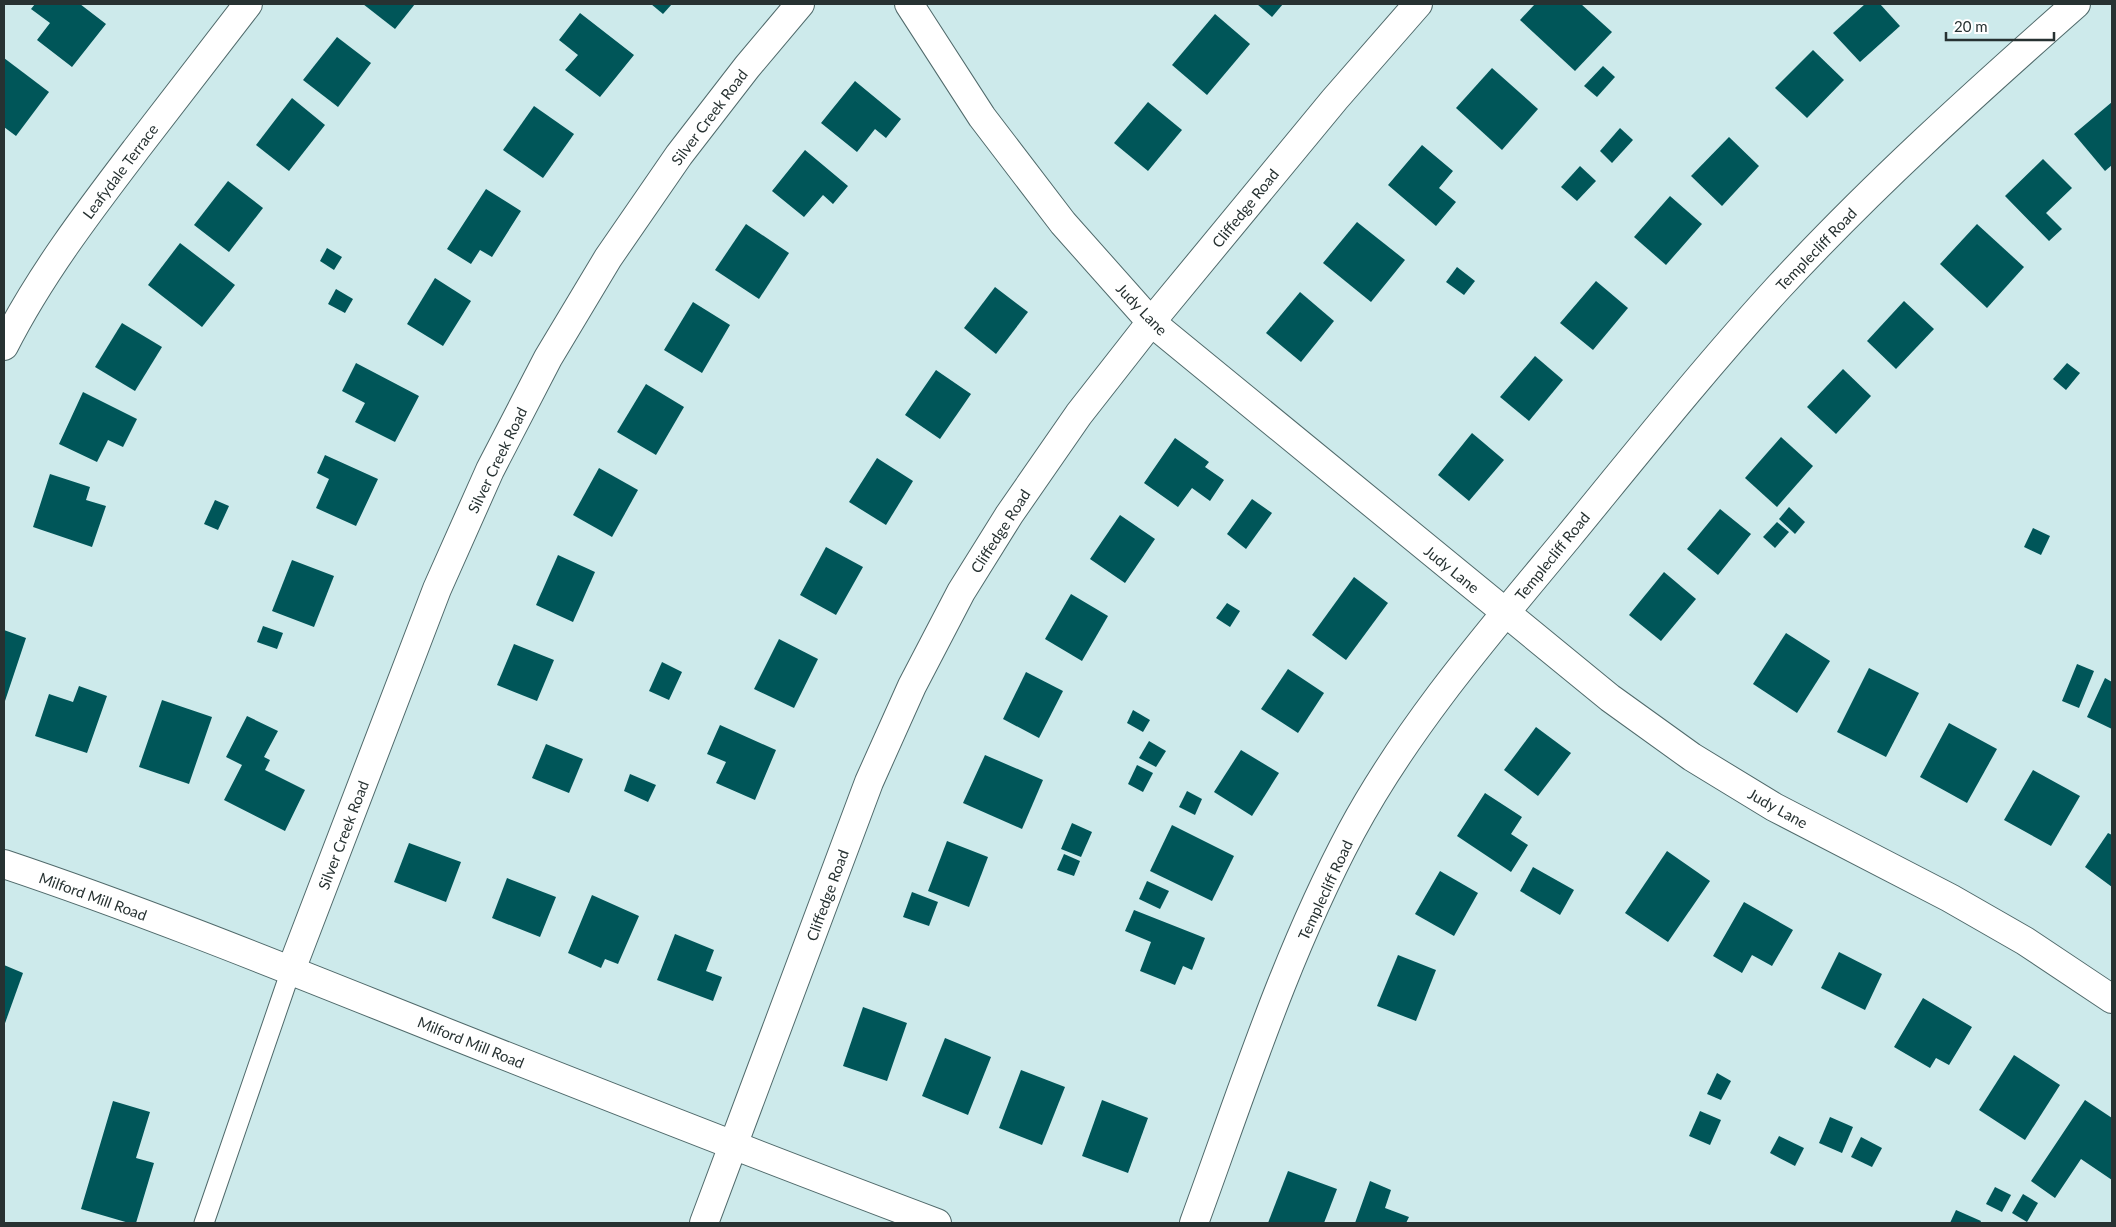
<svg xmlns="http://www.w3.org/2000/svg" width="2116" height="1227" font-family="Lato,sans-serif">
	<style>
		.building { fill: #005659 }
		.lines { fill: none; stroke-linecap: round; stroke-linejoin: round }
		.lane-casing { stroke: #506a6b; stroke-width: 21 }
		.street-casing { stroke: #506a6b; stroke-width: 30 }
		.secondary-casing { stroke: #506a6b; stroke-width: 30 }
		.lane { stroke: #fff; stroke-width: 19 }
		.street { stroke: #fff; stroke-width: 28 }
		.secondary { stroke: #fff; stroke-width: 28 }
		.labels { text-anchor: middle; dominant-baseline: central; stroke-width: 5; stroke-linejoin: round; paint-order: stroke }
		.street-label { font-size: 15px; fill: #273232; stroke: #fff }
	</style>
	<rect width="100%" height="100%" fill="#cdeaeb"/>
	<g class="building">
		<path d="M35,4h45l26,20 -34,43 -35,-27 13,-17 -19,-14z"/>
		<path d="M363,4h52l-20,25z"/>
		<path d="M651,4h21l-9,10z"/>
		<path d="M1257,4h26l-11,13z"/>
		<path d="M1535,4h46l31,28 -37,39 -55,-51z"/>
		<path d="M1865,4h15l20,22 -40,36 -27,-29z"/>
		<path d="M580,13l54,42 -34,42 -35,-27 13,-15 -19,-15z"/>
		<path d="M1215,14l35,30 -43,51 -35,-30z"/>
		<path d="M337,37l34,26 -33,44 -35,-27z"/>
		<path d="M1813,50l31,30 -37,38 -32,-30z"/>
		<path d="M4,58l45,34 -33,44 -12,-9z"/>
		<path d="M1603,66l12,11 -18,20 -13,-11z"/>
		<path d="M1492,68l46,41 -36,41 -46,-42z"/>
		<path d="M855,81l46,38 -15,19 -11,-9 -18,23 -36,-29z"/>
		<path d="M292,98l33,27 -36,46 -33,-26z"/>
		<path d="M1148,102l34,28 -34,41 -34,-28z"/>
		<path d="M2112,102v63l-7,6 -31,-37z"/>
		<path d="M534,106l40,28 -31,44 -40,-28z"/>
		<path d="M1620,128l13,12 -21,23 -12,-12z"/>
		<path d="M1729,137l30,29 -37,40 -31,-30z"/>
		<path d="M1422,145l31,26 -14,17 17,14 -20,24 -48,-41z"/>
		<path d="M805,150l43,36 -15,18 -10,-9 -19,22 -32,-26z"/>
		<path d="M2043,159l29,29 -26,25 16,16 -13,12 -44,-45z"/>
		<path d="M1580,166l16,15 -19,20 -16,-14z"/>
		<path d="M228,181l35,27 -34,44 -35,-27z"/>
		<path d="M486,189l35,22 -29,46 -12,-7 -9,14 -24,-15z"/>
		<path d="M1670,196l32,28 -36,41 -32,-28z"/>
		<path d="M1357,222l48,38 -34,42 -48,-39z"/>
		<path d="M746,224l43,29 -30,46 -44,-29z"/>
		<path d="M1977,224l47,43 -37,41 -47,-44z"/>
		<path d="M180,243l55,42 -33,42 -54,-42z"/>
		<path d="M327,248l15,9 -8,13 -14,-9z"/>
		<path d="M1457,267l18,14 -11,14 -18,-13z"/>
		<path d="M435,278l36,23 -28,45 -36,-22z"/>
		<path d="M1596,281l32,27 -35,42 -33,-27z"/>
		<path d="M995,287l33,25 -32,42 -32,-26z"/>
		<path d="M336,289l17,10 -8,14 -17,-9z"/>
		<path d="M1300,292l34,29 -33,41 -35,-29z"/>
		<path d="M1904,301l30,28 -38,40 -29,-28z"/>
		<path d="M693,302l37,23 -28,48 -38,-23z"/>
		<path d="M122,323l40,24 -27,44 -40,-24z"/>
		<path d="M1535,356l28,24 -34,41 -29,-24z"/>
		<path d="M356,363l63,33 -24,46 -40,-20 10,-19 -23,-12z"/>
		<path d="M2067,363l13,10 -14,17 -13,-11z"/>
		<path d="M1843,369l28,27 -35,38 -29,-27z"/>
		<path d="M936,370l35,24 -31,45 -35,-24z"/>
		<path d="M646,384l38,23 -28,48 -39,-23z"/>
		<path d="M83,392l54,27 -14,28 -15,-7 -11,22 -38,-18z"/>
		<path d="M1472,433l32,27 -35,41 -31,-26z"/>
		<path d="M1781,437l32,29 -36,41 -32,-29z"/>
		<path d="M1175,438l34,24 -4,5 19,13 -14,21 -18,-13 -14,19 -34,-24z"/>
		<path d="M325,455l53,24 -22,47 -40,-18 13,-29 -12,-6z"/>
		<path d="M877,458l36,23 -27,44 -37,-23z"/>
		<path d="M599,468l39,22 -26,47 -39,-22z"/>
		<path d="M50,474l40,13 -4,13 20,6 -14,41 -59,-20z"/>
		<path d="M1252,499l20,14 -26,36 -19,-15z"/>
		<path d="M215,500l14,6 -11,24 -14,-6z"/>
		<path d="M1789,507l16,15 -10,12 -16,-15z"/>
		<path d="M1720,509l31,25 -33,41 -31,-26z"/>
		<path d="M1120,515l35,24 -30,44 -35,-24z"/>
		<path d="M1777,522l12,10 -14,16 -12,-11z"/>
		<path d="M2033,528l17,8 -9,19 -17,-8z"/>
		<path d="M826,547l37,20 -27,48 -36,-20z"/>
		<path d="M558,555l37,17 -22,50 -37,-17z"/>
		<path d="M292,560l42,16 -20,51 -42,-16z"/>
		<path d="M1664,572l32,27 -35,42 -32,-26z"/>
		<path d="M1354,577l34,26 -42,57 -34,-25z"/>
		<path d="M1071,594l37,22 -26,45 -37,-22z"/>
		<path d="M1227,603l13,8 -10,16 -14,-9z"/>
		<path d="M263,626l20,7 -6,16 -20,-7z"/>
		<path d="M4,630l22,8 -22,66z"/>
		<path d="M1786,633l44,28 -33,52 -44,-29z"/>
		<path d="M779,639l39,20 -24,49 -40,-19z"/>
		<path d="M514,644l40,16 -17,41 -40,-16z"/>
		<path d="M662,662l20,10 -13,28 -20,-9z"/>
		<path d="M2077,664l17,7 -15,37 -17,-7z"/>
		<path d="M1869,668l50,25 -33,64 -49,-25z"/>
		<path d="M1288,669l36,24 -26,40 -37,-24z"/>
		<path d="M1026,672l37,19 -24,47 -36,-19z"/>
		<path d="M2105,678l7,4v47l-25,-12z"/>
		<path d="M79,686l28,10 -20,57 -52,-17 14,-42 24,8z"/>
		<path d="M162,700l50,17 -23,67 -50,-17z"/>
		<path d="M1133,710l17,10 -7,12 -16,-9z"/>
		<path d="M247,716l31,15 -14,26 6,3 -5,10 40,20 -20,41 -61,-31 18,-35 -16,-8z"/>
		<path d="M1949,723l48,26 -30,54 -47,-26z"/>
		<path d="M720,725l56,25 -21,50 -39,-17 10,-21 -19,-8z"/>
		<path d="M1536,727l35,26 -33,43 -34,-26z"/>
		<path d="M1149,741l17,10 -10,16 -17,-9z"/>
		<path d="M546,744l37,15 -14,34 -37,-15z"/>
		<path d="M1241,750l38,23 -27,43 -38,-24z"/>
		<path d="M985,755l58,25 -21,49 -59,-26z"/>
		<path d="M1137,765l16,8 -10,19 -15,-8z"/>
		<path d="M2033,770l47,26 -29,50 -47,-26z"/>
		<path d="M630,774l26,11 -8,17 -24,-11z"/>
		<path d="M1187,791l15,8 -7,16 -16,-8z"/>
		<path d="M1485,793l37,24 -11,17 17,11 -17,27 -54,-36z"/>
		<path d="M1072,823l20,9 -11,25 -20,-8z"/>
		<path d="M1172,825l62,31 -22,45 -62,-30z"/>
		<path d="M2108,833l4,2v52l-27,-20z"/>
		<path d="M947,841l41,16 -19,50 -41,-16z"/>
		<path d="M409,843l52,19 -15,40 -52,-20z"/>
		<path d="M1667,851l43,30 -42,61 -43,-29z"/>
		<path d="M1064,854l16,7 -6,15 -17,-6z"/>
		<path d="M1533,867l41,23 -14,25 -40,-24z"/>
		<path d="M1440,871l38,22 -24,43 -39,-22z"/>
		<path d="M507,878l49,19 -16,40 -48,-19z"/>
		<path d="M1147,881l22,10 -9,18 -21,-10z"/>
		<path d="M912,892l26,10 -9,24 -26,-9z"/>
		<path d="M592,895l47,21 -21,48 -13,-5 -4,9 -33,-15z"/>
		<path d="M1744,902l49,28 -21,36 -20,-11 -10,18 -29,-17z"/>
		<path d="M1134,910l71,28 -13,32 -9,-4 -8,19 -35,-14 11,-29 -26,-11z"/>
		<path d="M675,934l39,16 -8,21 16,6 -9,24 -56,-21z"/>
		<path d="M1839,952l43,22 -17,36 -44,-22z"/>
		<path d="M1398,955l38,15 -20,51 -39,-15z"/>
		<path d="M4,965l19,8 -19,53z"/>
		<path d="M1923,998l49,29 -23,38 -13,-7 -6,10 -36,-21z"/>
		<path d="M863,1007l44,16 -20,58 -44,-15z"/>
		<path d="M945,1038l46,19 -23,58 -46,-19z"/>
		<path d="M2014,1055l46,30 -35,55 -46,-30z"/>
		<path d="M1021,1070l44,17 -23,58 -43,-17z"/>
		<path d="M1717,1073l14,8 -10,19 -14,-6z"/>
		<path d="M1102,1100l46,18 -20,55 -46,-17z"/>
		<path d="M2085,1100l27,18v62l-31,-21 -26,39 -24,-17z"/>
		<path d="M113,1101l37,11 -14,46 18,5 -18,60h-7l-48,-14z"/>
		<path d="M1700,1111l21,9 -11,25 -21,-9z"/>
		<path d="M1830,1117l23,10 -11,26 -23,-10z"/>
		<path d="M1779,1136l25,12 -9,18 -25,-13z"/>
		<path d="M1861,1137l21,11 -10,19 -21,-10z"/>
		<path d="M1288,1171l49,18 -13,34h-56z"/>
		<path d="M1370,1181l21,9 -6,18 24,9 -3,6h-51z"/>
		<path d="M1995,1187l16,8 -9,17 -16,-8z"/>
		<path d="M2023,1194l15,9 -11,19 -15,-9z"/>
		<path d="M1956,1210l25,11 -1,2h-30z"/>
	</g>
	<g class="lines">
		<defs>
			<path id="lane" d="M204,1223l87,-253"/>
			<g id="street">
				<path d="M909,4l73,113 81,106 88,99 459,376 82,59 82,50 176,91 75,43 87,58"/>
				<path d="M4,346c36,-71 85,-135 133,-198 37,-48 74,-96 111,-144"/>
				<path d="M291,970l146,-381 53,-119 58,-112 60,-100 71,-103 68,-88 53,-63"/>
				<path d="M704,1223l165,-441 43,-96 49,-94 48,-77 70,-101 72,-92 184,-223 83,-95"/>
				<path d="M1194,1223c48,-131 91,-267 157,-391 58,-108 141,-203 218,-296 68,-83 135,-167 208,-247 93,-101 196,-194 299,-285"/>
			</g>
			<path id="secondary" d="M4,864c149,50 295,110 441,168 164,65 327,129 492,191"/>
		</defs>
		<use href="#lane" class="lane-casing"/>
		<use href="#street" class="street-casing"/>
		<use href="#secondary" class="secondary-casing"/>
		<use href="#lane" class="lane"/>
		<use href="#street" class="street"/>
		<use href="#secondary" class="secondary"/>
	</g>
	<g class="labels">
		<g class="street-label">
			<text transform="translate(709 117) rotate(-53)">Silver Creek Road</text>
			<text transform="translate(120 171) rotate(-53)">Leafydale Terrace</text>
			<text transform="translate(1245 208) rotate(-51)">Cliffedge Road</text>
			<text transform="translate(1816 249) rotate(-46)">Templecliff Road</text>
			<text transform="translate(1142 309) rotate(46)">Judy Lane</text>
			<text transform="translate(497 460) rotate(-64)">Silver Creek Road</text>
			<text transform="translate(1000 531) rotate(-57)">Cliffedge Road</text>
			<text transform="translate(1552 556) rotate(-51)">Templecliff Road</text>
			<text transform="translate(1452 569) rotate(39)">Judy Lane</text>
			<text transform="translate(1778 808) rotate(29)">Judy Lane</text>
			<text transform="translate(343 835) rotate(-69)">Silver Creek Road</text>
			<text transform="translate(1325 890) rotate(-65)">Templecliff Road</text>
			<text transform="translate(827 895) rotate(-70)">Cliffedge Road</text>
			<text transform="translate(93 896) rotate(20)">Milford Mill Road</text>
			<text transform="translate(471 1042) rotate(22)">Milford Mill Road</text>
		</g>
	</g>
	<rect width="2116" height="1227" fill="none" stroke="#273232" stroke-width="10"/>
	<path d="M1946 32v8h108v-8" fill="none" stroke="#273232" stroke-width="2.5"/>
	<text x="1954" y="32" font-size="15" fill="#273232" stroke="#ffffff" stroke-width="4" paint-order="stroke">20 m</text>
</svg>
